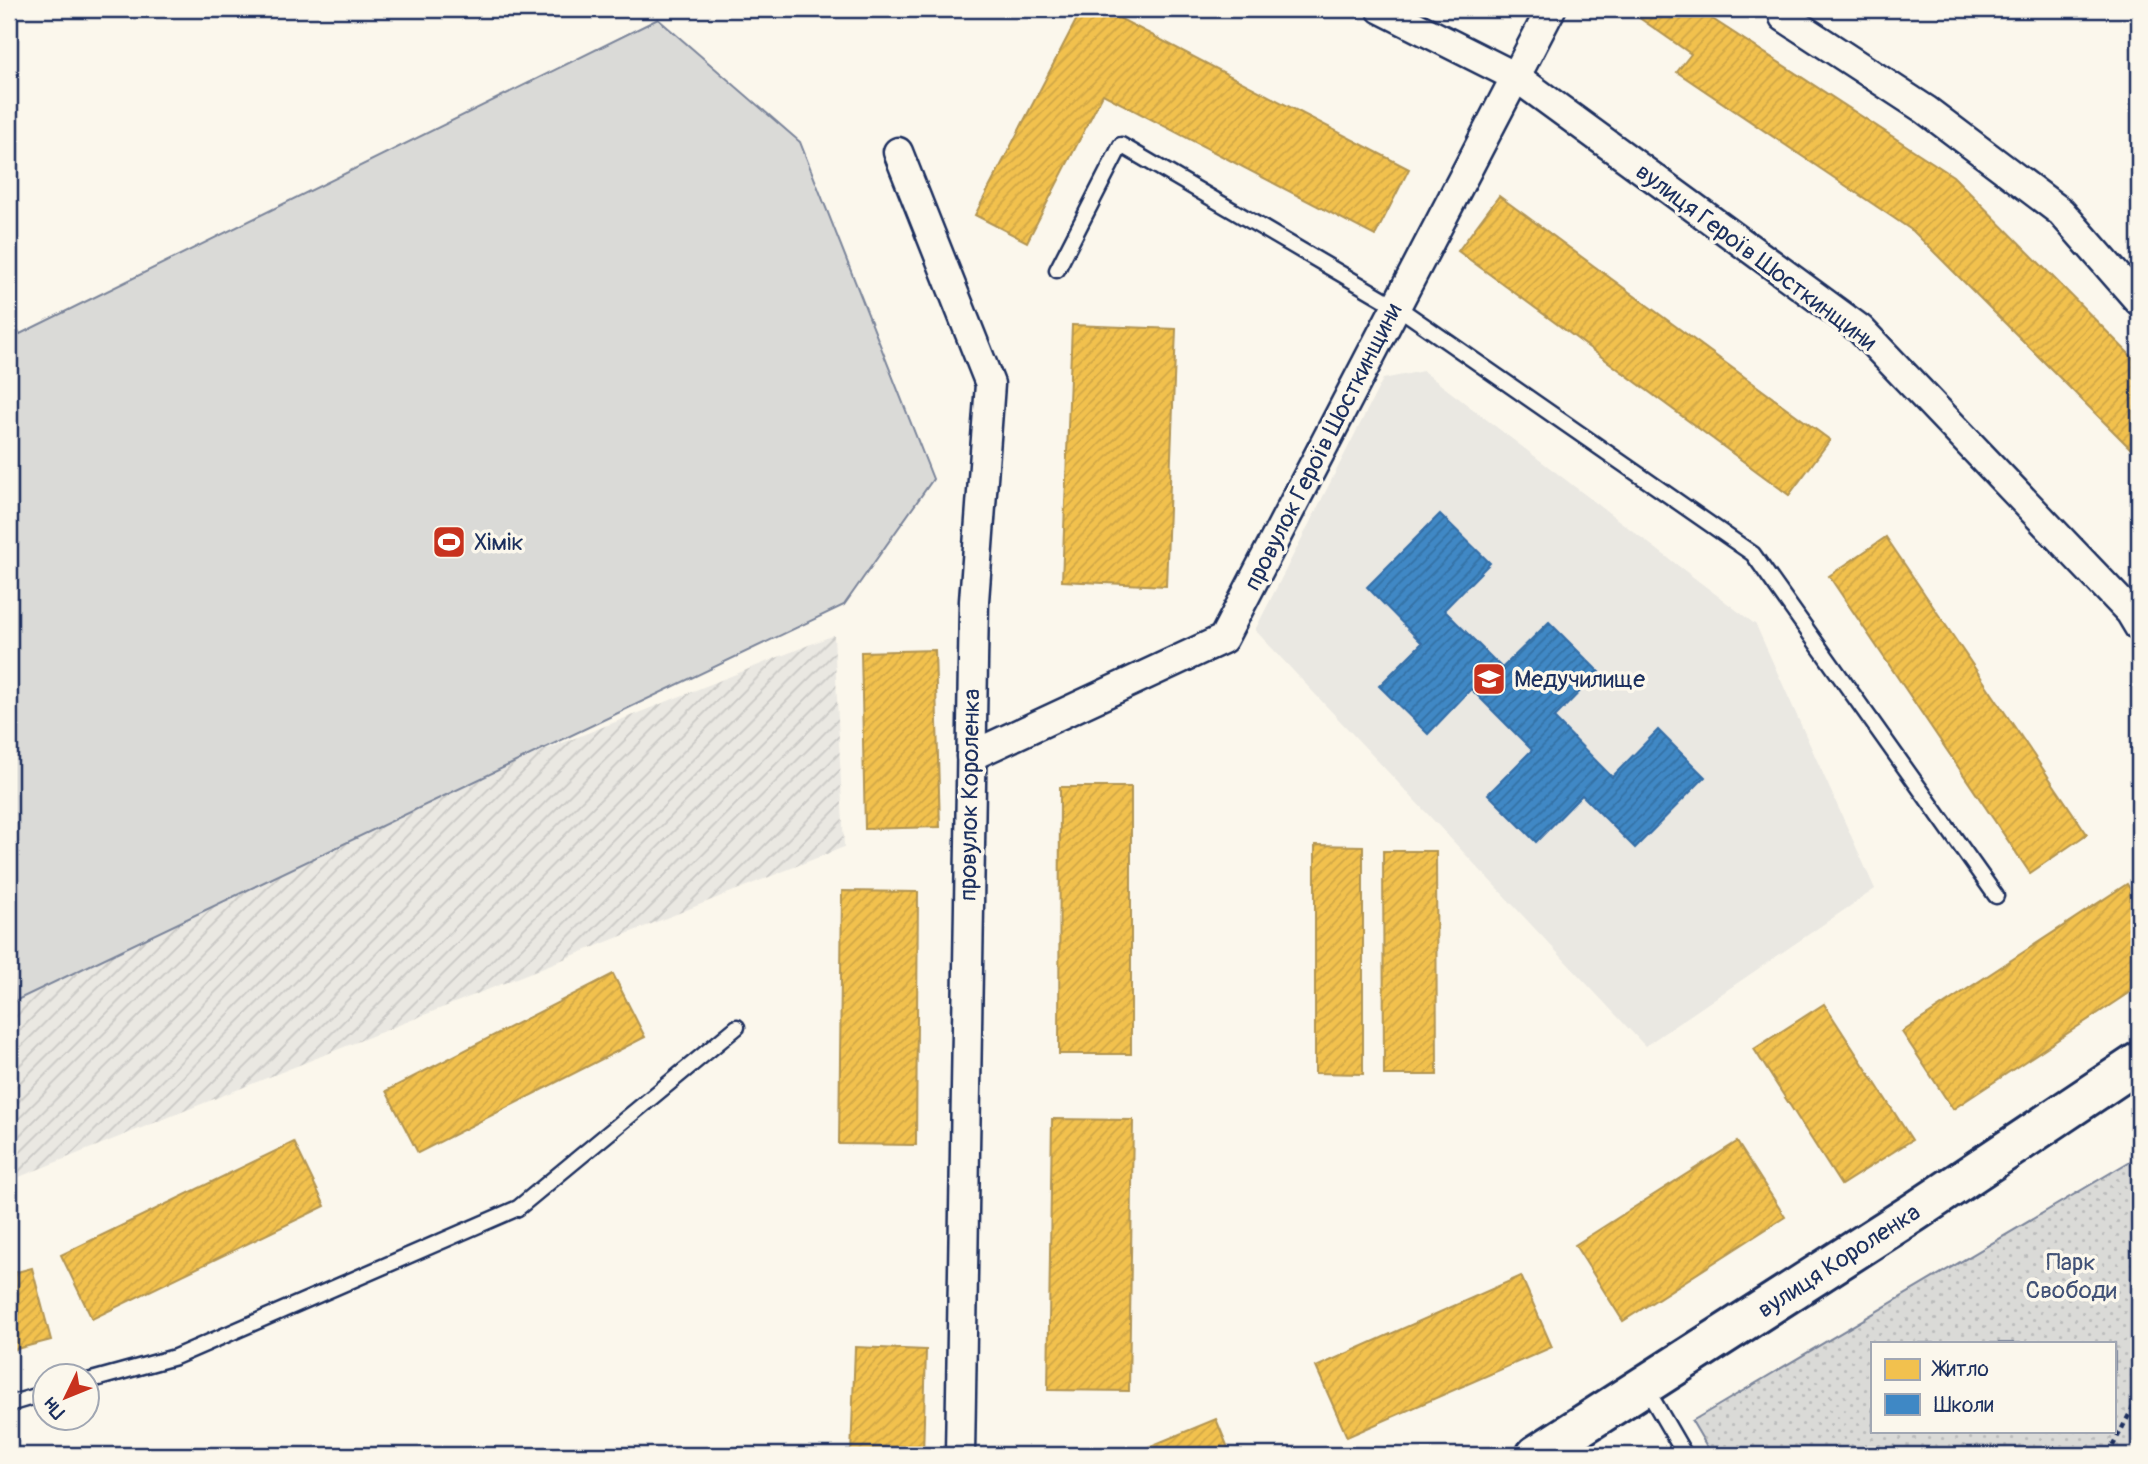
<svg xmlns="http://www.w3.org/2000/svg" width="2148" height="1464" font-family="Pangolin,sans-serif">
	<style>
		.built { fill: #eae8e2 }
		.industrial { fill: url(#industrial-furrows) }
		.green { fill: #dadad7; stroke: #7a849a; stroke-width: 2 }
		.park { fill: url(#park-dots); stroke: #7a849a; stroke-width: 2; fill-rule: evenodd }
		.homes { fill: url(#homes-hatch); stroke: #b29553; stroke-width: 2 }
		.schools { fill: url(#schools-hatch); stroke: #346da6; stroke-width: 2 }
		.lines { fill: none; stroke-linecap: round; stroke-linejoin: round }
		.service-casing { stroke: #1b2f5e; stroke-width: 19 }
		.minor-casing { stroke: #1b2f5e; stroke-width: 33 }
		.secondary-casing { stroke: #1b2f5e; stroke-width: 44 }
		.path { stroke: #1b2f5e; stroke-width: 4.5; stroke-dasharray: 5 5; stroke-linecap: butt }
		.service { stroke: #fbf7ec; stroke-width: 14 }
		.minor { stroke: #fbf7ec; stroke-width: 28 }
		.secondary { stroke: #fbf7ec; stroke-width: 38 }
		.labels { text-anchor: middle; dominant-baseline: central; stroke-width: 7; stroke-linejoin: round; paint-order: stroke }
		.street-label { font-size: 24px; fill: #1b2f5e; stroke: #fbf7ec }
		.poi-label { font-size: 24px; fill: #1b2f5e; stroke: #fbf7ec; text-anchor: start }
		.park-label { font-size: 24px; fill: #415176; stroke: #fbf7ec }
	</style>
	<defs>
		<pattern id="industrial-furrows" width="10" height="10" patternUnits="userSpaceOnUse" patternTransform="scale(1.75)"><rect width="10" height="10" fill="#eae8e2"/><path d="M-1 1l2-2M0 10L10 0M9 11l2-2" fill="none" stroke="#c8c7c4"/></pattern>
		<pattern id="park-dots" width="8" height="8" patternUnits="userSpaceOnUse" patternTransform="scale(1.75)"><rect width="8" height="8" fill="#dadad7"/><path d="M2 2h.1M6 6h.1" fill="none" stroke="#babbbb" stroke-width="1.8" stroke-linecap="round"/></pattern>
		<pattern id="homes-hatch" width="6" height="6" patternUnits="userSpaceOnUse" patternTransform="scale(1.75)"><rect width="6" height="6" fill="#f2c14e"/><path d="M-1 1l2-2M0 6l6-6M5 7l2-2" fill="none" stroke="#cfa646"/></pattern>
		<pattern id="schools-hatch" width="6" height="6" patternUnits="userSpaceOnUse" patternTransform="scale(1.75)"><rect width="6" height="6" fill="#3f88c5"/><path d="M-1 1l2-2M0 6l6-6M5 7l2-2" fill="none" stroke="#3470a3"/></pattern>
	</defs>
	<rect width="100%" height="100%" fill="#fbf7ec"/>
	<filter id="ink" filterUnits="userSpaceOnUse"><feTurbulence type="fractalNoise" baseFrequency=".0143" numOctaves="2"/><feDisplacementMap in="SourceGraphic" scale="14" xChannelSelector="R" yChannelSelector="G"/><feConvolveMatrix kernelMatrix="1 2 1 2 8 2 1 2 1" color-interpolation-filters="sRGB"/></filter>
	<g filter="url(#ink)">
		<path class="built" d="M1423,371l333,254 119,264 -230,157 -390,-416 128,-251z"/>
		<path class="industrial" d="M834,635l10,212 -835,334v-314l211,12z"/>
		<path class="green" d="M658,19l142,123 133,337 -89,126 -829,396 -6,-90v-589l11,12z"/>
		<path class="park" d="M2139,1156v299h-427l-20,-34zM1873,1343h242v88h-242z"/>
		<g class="homes">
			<path d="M1082,9h20l307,160 -34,67 -272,-142 -76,148 -52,-27z"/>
			<path d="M1644,9h73l-6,9 242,158 186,188v93l-226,-226 -236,-159 14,-18 -53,-37z"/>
			<path d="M1499,196l331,244 -41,55 -331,-244z"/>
			<path d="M1072,325l104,4 -10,257 -104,-5z"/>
			<path d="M1886,537l201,297 -57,39 -201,-297z"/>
			<path d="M935,650l5,177 -75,2 -4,-177z"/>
			<path d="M1060,787h71v267h-72z"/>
			<path d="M1315,845l48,1v228l-48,-1z"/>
			<path d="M1383,851h53l1,224h-53z"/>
			<path d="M2127,884l12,19v83l-186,123 -51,-77z"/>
			<path d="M842,891l76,1 -2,253 -77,-1z"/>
			<path d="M613,974l32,63 -227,116 -32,-62z"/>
			<path d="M1824,1004l88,136 -71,45 -87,-136z"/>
			<path d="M1052,1119l81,1 -4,271 -81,-1z"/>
			<path d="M294,1142l31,64 -233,113 -31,-64z"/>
			<path d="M1737,1142l48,75 -162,104 -48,-76z"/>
			<path d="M32,1268l19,72 -42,11v-77z"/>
			<path d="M1521,1276l31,71 -205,90 -31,-70z"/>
			<path d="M855,1347l71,3 -3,105h-72z"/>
			<path d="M1216,1419l15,36h-102z"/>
		</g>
		<path class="schools" d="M1440,514l50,49 -46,47 58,58 47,-46 50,50 -45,46 58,59 46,-47 47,47 -70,71 -53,-53 -46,47 -48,-48 44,-44 -61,-61 -43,45 -49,-48 43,-43 -55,-56z"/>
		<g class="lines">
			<defs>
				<g id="service">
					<path d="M1057,270l64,-125 275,161 357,248 243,342"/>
					<path d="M88,1381l87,-24 343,-149 219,-181"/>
					<path d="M1646,1388l39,67"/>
					<path d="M9,1404l37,-11"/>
				</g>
				<g id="minor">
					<path d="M1381,9l135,68 344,252 270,283 9,15"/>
					<path d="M1788,9l-4,8 142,93 135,102 78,89"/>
					<path d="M898,152l92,232 -16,217 -14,854"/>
					<path d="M971,756l252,-117 328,-630"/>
				</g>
				<path id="secondary" d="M1536,1455l377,-242 226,-151"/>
			</defs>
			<use href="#service" class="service-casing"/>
			<use href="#minor" class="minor-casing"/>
			<use href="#secondary" class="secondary-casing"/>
			<path class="path" d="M2108,1455l31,-59"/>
			<use href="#service" class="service"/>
			<use href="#minor" class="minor"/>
			<use href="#secondary" class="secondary"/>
		</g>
	</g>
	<defs>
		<symbol id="stadium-square" viewBox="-11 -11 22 22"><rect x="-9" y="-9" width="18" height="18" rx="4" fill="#c8321e" stroke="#fbf7ec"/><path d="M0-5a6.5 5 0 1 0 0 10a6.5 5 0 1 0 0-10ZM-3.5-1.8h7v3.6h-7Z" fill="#fff"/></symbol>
		<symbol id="university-square" viewBox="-11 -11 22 22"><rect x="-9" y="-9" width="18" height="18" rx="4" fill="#c8321e" stroke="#fbf7ec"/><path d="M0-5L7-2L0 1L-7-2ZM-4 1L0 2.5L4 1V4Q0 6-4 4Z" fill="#fff"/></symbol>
	</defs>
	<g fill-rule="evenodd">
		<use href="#stadium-square" x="430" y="523" width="38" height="38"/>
		<use href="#university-square" x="1470" y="660" width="38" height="38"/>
	</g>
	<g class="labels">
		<g class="street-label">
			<text transform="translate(1756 257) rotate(37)">вулиця Героїв Шосткинщини</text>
			<text transform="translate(1323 447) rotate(-63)">провулок Героїв Шосткинщини</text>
			<text transform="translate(970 795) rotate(-89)">провулок Короленка</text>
			<text transform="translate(1839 1261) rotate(-33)">вулиця Короленка</text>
		</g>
		<g class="poi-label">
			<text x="474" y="542">Хімік</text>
			<text x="1514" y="679">Медучилище</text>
		</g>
		<g class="park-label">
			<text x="2071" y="1262">Парк<tspan x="2071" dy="28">Свободи</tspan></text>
		</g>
	</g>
	<rect width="2148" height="1464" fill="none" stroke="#fbf7ec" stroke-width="35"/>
	<rect x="18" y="18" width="2113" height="1429" fill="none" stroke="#1b2f5e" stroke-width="2.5" filter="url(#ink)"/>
	<rect x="1871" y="1342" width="245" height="91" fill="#fbf7ec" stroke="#a1a7b3" stroke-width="2"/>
	<rect x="1885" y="1359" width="35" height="21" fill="#f2c14e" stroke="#a1a7b3" stroke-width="2"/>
	<text x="1934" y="1376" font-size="21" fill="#1b2f5e">Житло</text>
	<rect x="1885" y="1394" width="35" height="21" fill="#3f88c5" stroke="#a1a7b3" stroke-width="2"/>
	<text x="1934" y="1412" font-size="21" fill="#1b2f5e">Школи</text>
	<g transform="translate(66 1397) rotate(227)"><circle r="33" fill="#fbf7ec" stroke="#a1a7b3" stroke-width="2"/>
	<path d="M0-5L12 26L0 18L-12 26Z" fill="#c8321e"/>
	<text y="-10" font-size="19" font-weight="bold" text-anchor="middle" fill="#1b2f5e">Пн</text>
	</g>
</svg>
